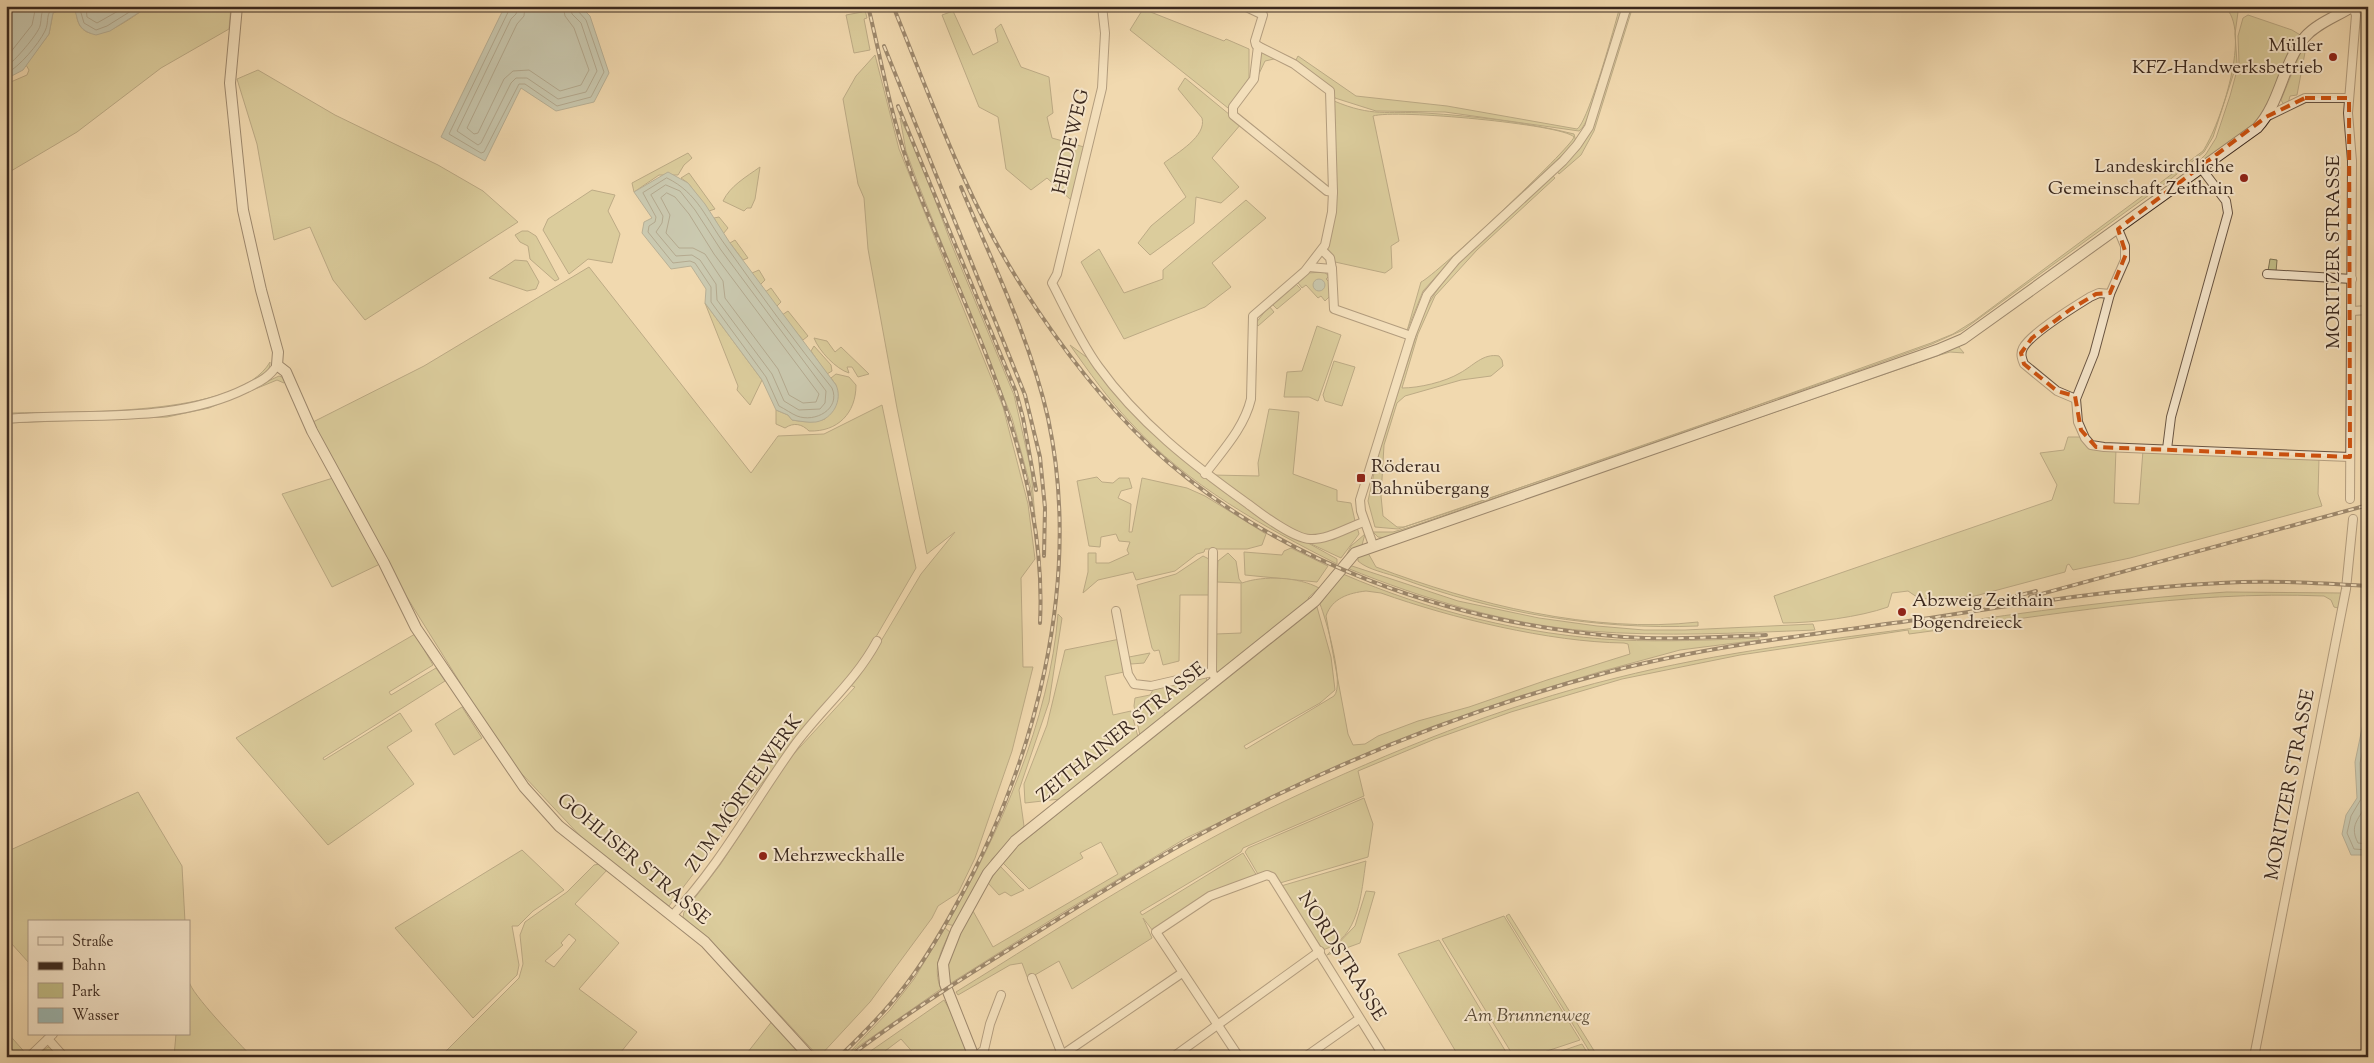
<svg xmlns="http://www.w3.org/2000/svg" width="2374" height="1063" font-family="'Sorts Mill Goudy',serif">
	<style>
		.green { fill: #c1bd86; stroke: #7e7252; fill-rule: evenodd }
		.water { fill: #9db9b4; stroke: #757f78 }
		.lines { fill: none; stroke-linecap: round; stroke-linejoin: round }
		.shore { stroke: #6c7069; stroke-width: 1 }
		.street-casing { stroke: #685442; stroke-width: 10 }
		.secondary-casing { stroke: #3a281e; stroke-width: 12 }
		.street { stroke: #f6e6cb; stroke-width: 8 }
		.secondary { stroke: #f6e6cb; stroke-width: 10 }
		.rail-casing { stroke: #3a281e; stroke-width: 4 }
		.rail { stroke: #f6e6cb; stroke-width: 2; stroke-dasharray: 5.5; stroke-linecap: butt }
		.marked { fill: none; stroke: #ce520f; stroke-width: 4; stroke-dasharray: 10 6; stroke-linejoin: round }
		.poi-dot { fill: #8f2418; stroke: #f6e6cb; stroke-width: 2 }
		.labels { text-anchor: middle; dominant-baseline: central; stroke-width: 4; stroke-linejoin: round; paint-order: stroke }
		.poi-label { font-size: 19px; fill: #3a281e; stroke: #f6e6cb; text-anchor: start }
		.street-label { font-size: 19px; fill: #3a281e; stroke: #f6e6cb }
		.park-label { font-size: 19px; font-style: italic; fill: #5c4d38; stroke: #f6e6cb }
	</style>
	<rect width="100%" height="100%" fill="#f1d9af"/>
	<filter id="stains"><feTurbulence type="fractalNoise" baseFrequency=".004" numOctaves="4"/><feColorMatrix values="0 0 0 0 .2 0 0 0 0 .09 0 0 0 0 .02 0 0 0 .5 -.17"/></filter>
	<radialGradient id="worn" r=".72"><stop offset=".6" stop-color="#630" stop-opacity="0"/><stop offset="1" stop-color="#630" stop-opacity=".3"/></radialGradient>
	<g class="green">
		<path d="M149,6h82l-2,23 -68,39 -84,64 -71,42v-90l21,-9 2,-5 -3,-5 23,-31 4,-21 12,-6h9c3,6 2,12 6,19 15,22 53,-10 69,-20z"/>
		<path d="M861,6h3l3,12 -3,1 6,31 -16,3 -8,-38 16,-3z"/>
		<path d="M1620,6h4c-7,20 -32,118 -45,125l-134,-19 -69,-1 -41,-13 -3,-8 -37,-28 3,-6 58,40 91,10 130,23c11,-6 38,-104 43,-123z"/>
		<path d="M1630,6h3l-39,125 -13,24 -22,19 -2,-3 21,-20 14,-22z"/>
		<path d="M2224,6l14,6 -3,22 2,29 -24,74 -9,15 -37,30 -204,148 -31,14 -75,27 -407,141 -52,17 -23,-2 -7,-26 10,-46 45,-141c29,-58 86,-93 129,-139l3,3 -78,72 -42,46 -17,38 -16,54c17,0 43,-6 58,-15 13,-7 23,-20 39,-17l3,4 1,6 -12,10 -30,4 -56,16 -8,7 -13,42 -3,51 2,20 14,11h7l251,-85 276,-99 22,-9 21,-13 229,-170c17,-26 50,-121 21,-145z"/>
		<path d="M1143,9l81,32 2,-2 23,10v29l-21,30 -98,-78z"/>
		<path d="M953,11l20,44 25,-13 -3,-13 6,-5 20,43 28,10 4,36 -6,4 5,21 32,9 -13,53 -24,-22 -16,12 -25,-21 -8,-52 -19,-10 -37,-92z"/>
		<path d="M2248,15l44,15 10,6 -29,62 -16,24 -58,44 -2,-3 9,-9 10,-16 14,-42 9,-33 -1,-27 5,-18z"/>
		<path d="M2303,46l3,1 -9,48 -7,1 -2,8 -4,1 -3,-5z"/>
		<path d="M1261,51l19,9 -6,-1 -9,2 -8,17z"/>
		<path d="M875,55l24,94 104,258 25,97 7,55 -14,19 2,89h10l-21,84 -37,107 -17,35 -20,13 -6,12 -62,84 -51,55 -98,-106 -38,-34 1,-5 36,-47 70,-107 65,-71 -11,-4 -44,50 -131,173 -85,-66 -77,-82 -122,-196 -72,-140 111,-56 165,-99 162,206 27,-37 46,-2 58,-29 34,163 -43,74 5,4 43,-72 34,-42 -28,22 -30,-146 -29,-159 -4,-51 -6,-14 -15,-85 13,-23z"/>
		<path d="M258,70l77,45 103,50 45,26 35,31 -153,98 -32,-40 -23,-53 -36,13 -17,-96 -20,-65z"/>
		<path d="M1185,78l56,46 -29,34 27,29 -18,16 -25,-6 -2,26 -44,32 -12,-12 13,-17 35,-29 -22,-34c13,-10 43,-27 38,-45l-24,-29z"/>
		<path d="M1334,101c38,16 53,10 91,12 49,3 101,9 149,21l2,8 -124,117 -29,32 -16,40 14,-49c14,-6 150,-134 153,-145 -12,-13 -179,-28 -201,-21l26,125 -8,5 1,22 -7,5 -50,-11 -8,-14 9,-65z"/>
		<path d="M900,118l19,39 32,86 63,152 17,75 4,47 -4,-29 -19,-70 -95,-237 -11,-30z"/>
		<path d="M688,153l4,5 -8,7 -6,10h-19l-25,17 -2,-9z"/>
		<path d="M760,167l-5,32 -4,9h-4l-3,3 -21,-10c7,-15 23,-24 37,-34z"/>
		<path d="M689,173l26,36 -6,2 -21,-28 -7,-5z"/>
		<path d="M592,190l23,5 -7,16 12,23 -8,29 -24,-4 -19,15 -26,-44 5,-11z"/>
		<path d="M1246,200l20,18 -54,45 19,24 -26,20 -81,32 -43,-77 18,-13 25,44 39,-14v-9z"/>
		<path d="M719,217l9,11 -5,6 -9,-16z"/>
		<path d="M522,231h6l8,5 23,43 -4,2 -25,-22 -2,-13 -8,-4 -5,-7z"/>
		<path d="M735,240l13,18 -5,2 -13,-17z"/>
		<path d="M2270,259l7,1 -1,12 -8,-1z"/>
		<path d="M515,260l12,1 12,21 -3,7 -9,2 -38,-13z"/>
		<path d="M759,270l6,10 -5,5 -8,-12z"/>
		<path d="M1324,272l5,4 -3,3 6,6v9l-7,7 -4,-5 -3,2 -12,-13 -4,3 -4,-5 10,-10z"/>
		<path d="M1296,284l5,5 -24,20 -5,-5z"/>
		<path d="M771,288l10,14 -5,5 -11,-15z"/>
		<path d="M705,303l57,77 -12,25 -13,-15 1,-4z"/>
		<path d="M1269,306l5,6 -16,14 -2,-3z"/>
		<path d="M788,311l20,25 -5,4 -21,-25z"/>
		<path d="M1317,326l24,9 -23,66 -9,-4h-25l3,-25 15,-1z"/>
		<path d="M1964,333l-9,6 -570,199 -7,-1 -5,-5h20l17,-5 523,-180z"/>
		<path d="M814,338l13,3 8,11 6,-5 28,27 -11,3 -6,-10h-5l2,6c-13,-4 -30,-22 -35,-35z"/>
		<path d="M1070,345l19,14 43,52 129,106 76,42v5c-73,-37 -150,-79 -206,-141 -23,-24 -42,-51 -61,-78z"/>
		<path d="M814,346l17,19 1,6 -5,3 -16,-23z"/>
		<path d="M1958,346l6,7 -14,-1 -10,3 -572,198 8,14c98,37 217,67 322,55v4c-100,4 -204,-13 -298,-48 -13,-5 -32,-8 -42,-17v-5z"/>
		<path d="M1334,361l21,6 -13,39 -17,-5 -2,-6z"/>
		<path d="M270,362c1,14 -19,22 -30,26 -74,29 -155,25 -234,27l6,-2c59,-2 226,5 258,-51z"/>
		<path d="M836,374l13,3 7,8c0,28 -18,47 -47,46 -7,-7 -15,-9 -24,-3l-9,-4v-14l12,5 4,5c12,2 22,3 33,-1l11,-34 -5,-7z"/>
		<path d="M279,376l8,3 -3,4 -7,-3 -68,28 -42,9 -161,6 24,-3 137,-5 63,-16z"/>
		<path d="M1269,409l30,3 -6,62 44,16v11l14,2 4,18c-12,5 -27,14 -40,15 -24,2 -83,-46 -103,-61l47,1 -1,-13z"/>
		<path d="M2068,437h13l9,10 26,2 -2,54 25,1 4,-54 176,9 -1,35 4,12 -192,52 -57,12 -4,-6 -2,1 -2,7 -90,24 -55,3 -12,-8 -16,2 -4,14c-28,10 -75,16 -105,16l-9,-27 278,-96 5,-15 -17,-32 24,-3z"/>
		<path d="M1097,477l5,5 11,1 6,-5h10l3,10 -11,3 -3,7 13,6 -2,28h3l10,-54 45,10 18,8 61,38 -4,11 -15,4h-42l-1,3 -7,2 -22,17 -39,9 -3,-8 -35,8 -15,13 5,-21v-19h8v10h13l20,-9 -2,-4 3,-8 -11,-1 -3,-7 -15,3 -1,10 -11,-1 -12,-65z"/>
		<path d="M333,478l47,86 -48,23 -50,-93z"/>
		<path d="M1357,527l2,7 -18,24 -34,-16z"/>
		<path d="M1365,534l-3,11 -15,9 4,-8z"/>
		<path d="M1291,548l37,18 -11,16 -72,-7 -1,-23 38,3 2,-4z"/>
		<path d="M1228,553l8,8 3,18 3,4c22,-8 57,-6 77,5l-11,10 2,3 -89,71h-5v-38l25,-1v-50l-24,-1 1,-21z"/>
		<path d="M1203,556l6,3 1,36h-30l-1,66 -16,4 -4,-15 -5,1 -2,-3 -15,-63 39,-11z"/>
		<path d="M1349,565l109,36 81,17 58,8 47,4h41l128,-6 2,6c-75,3 -151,7 -227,1 -82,-7 -165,-32 -241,-63z"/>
		<path d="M1343,574c85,37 182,61 276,66 47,2 94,0 140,-2v2l-79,10 -81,22 -86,26 -146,55 -181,85 -132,80 -103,65c-11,-25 10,-50 22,-72l20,36 125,-73 -17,-32 -21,11 3,5 -54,31 -26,-26 6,-10 308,-246 14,50 4,33 -15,13 -76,43 2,3 88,-53c11,-11 -8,-77 -14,-92zM1366,591l15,2c70,25 168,49 243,50l4,1 2,10 -83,26 -78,27 -51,14 -40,15 -13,8 -12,1 -5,-11 -22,-118c6,-18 23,-23 40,-25z"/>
		<path d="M2227,592l114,1 -3,15 -4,-1 -3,-7 -7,-4c-140,-6 -277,20 -415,38l-1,-4 -168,25 -118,24 -111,33 -76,27 -77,32 6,25 -121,52 -2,4 -101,60 2,3 101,-62 14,23 -42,16 -62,39 -10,-13 9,20 -80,51 -13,-28 -31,18 -6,-16 -12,2 -52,30 -2,-3c108,-67 214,-137 329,-191 106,-50 217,-95 331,-123 103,-26 209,-38 314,-52 99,-14 198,-28 297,-34z"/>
		<path d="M1058,614l4,4 -13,84 -30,88 5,36 -32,33 -37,67 -8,-2c52,-89 103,-205 111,-310z"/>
		<path d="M415,634l18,31 -44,27 2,3 45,-27 9,13 -122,77 1,2 76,-47 12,18 -25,16 27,37 -86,61 -92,-107z"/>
		<path d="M1120,639l5,30 -1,3 -19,4 8,39 18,-4 7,26 -78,62 -35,4 -1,-19 23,-59 18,-75z"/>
		<path d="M1150,653l-6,10 -13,1 -2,-7z"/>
		<path d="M1206,676l1,5 -38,32h-5l2,3 -26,20 -6,-30 1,-8 15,-3 4,-7z"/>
		<path d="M462,707l20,31 -28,17 -19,-31z"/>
		<path d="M138,792l44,74 3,56h-156v41l-18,-20 -5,3v-94z"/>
		<path d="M1364,798l9,26 -5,33 -88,26 -21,-7 -14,-24 3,-4z"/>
		<path d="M522,850l42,40 -31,21 -15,15h-6l7,39 -2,10 -44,43 -78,-90z"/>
		<path d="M1366,861c-5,32 -6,77 -43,89l-42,-64z"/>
		<path d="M600,864l8,5 -33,35 44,39 -40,46 58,43 -20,25h-177l79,-79 4,-14 -3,-29 5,-13 42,-30 27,-27zM569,934l7,6 -22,27 -9,-6 18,-16 -2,-2z"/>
		<path d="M1000,866l21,22 3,2 -13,6 -6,-4 -6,3 -11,-12z"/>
		<path d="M1366,891l9,1 -15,51 -33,12 28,-29z"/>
		<path d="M1509,914l89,143h-5l-87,-141z"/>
		<path d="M1504,916l76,124 -51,17h-15l-72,-118z"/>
		<path d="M945,928l5,4c-9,19 -18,36 -9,57l-92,64 41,-43 24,-31z"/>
		<path d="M1439,940l70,117h-50l-61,-103z"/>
		<path d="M189,981c1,12 52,64 63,76h-78l2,-23h13z"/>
		<path d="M944,1000l11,19 15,38h-53l-16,-18 -24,18h-15z"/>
		<path d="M773,1020l30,37h-59z"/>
		<path d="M6,1031l22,25 -22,1z"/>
		<path d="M1582,1044l8,13h-46z"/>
		<path d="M48,1047l6,1 8,9h-28z"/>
	</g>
	<g class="water">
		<path d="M6,6h64l-17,7 -4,21 -26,36 -17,9z"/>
		<path d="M71,6h78l-39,25 -14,4c-25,-6 -15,-22 -25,-29z"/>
		<path d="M509,6h71l10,10 19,57 -15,29 -38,9 -35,-23 -36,73 -44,-24 61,-125z"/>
		<path d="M668,172l20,11 17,21 25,39 106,142c7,15 -3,34 -20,37 -8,1 -16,-1 -24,-2l-4,-5 -12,-5 -14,-30 -57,-77 1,-14 -15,-23 -20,3 -29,-36 2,-11 8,-4 -18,-26z"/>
		<circle cx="1319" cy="285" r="6"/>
		<path d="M2368,693v162h-17l-9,-21 4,-19 11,-17 -2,-36 9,-43 -1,-14z"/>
	</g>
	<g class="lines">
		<g class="shore">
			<path d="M79,6l5,17 12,7 11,-4 32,-20"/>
			<path d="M86,6l1,11 10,6 30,-17"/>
			<path d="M511,6l-62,128 32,19 3,-1 35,-68h6l32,22 34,-9 13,-25 -18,-52 -8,-9 -1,-5"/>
			<path d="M518,6l-2,8 -5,5 -54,112 21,14 3,-2 30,-60 5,-5h11l31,21 28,-7 11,-21 -16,-48 -9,-9 -2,-8"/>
			<path d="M525,6l-1,10 -7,8 -50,104 7,6 4,-1 26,-54 9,-8 16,-1 31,21 21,-6 8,-15 -15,-42 -9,-12 -2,-10"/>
			<path d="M6,58l26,-33 4,-19"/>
			<path d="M6,67c8,-5 32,-33 34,-41 2,-8 0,-12 5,-20"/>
			<path d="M6,74c14,-8 32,-29 39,-43 5,-10 -1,-17 10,-25"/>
			<path d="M667,178c31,15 39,41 59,68 34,48 69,96 106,142 9,21 -17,35 -35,28 -5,-2 -12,-7 -18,-10l-13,-29 -55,-75v-15l-16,-24 -5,-2 -17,2 -25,-31 1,-6 6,-4 1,-5 -13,-24z"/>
			<path d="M666,185l14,6 15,19 26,40 105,141 -1,12 -5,6 -21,1 -15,-9 -12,-27 -55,-74 -1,-16 -16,-24 -8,-5 -16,1 -20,-24 6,-9 1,-7 -12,-21z"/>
			<path d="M667,193l8,4 14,17 25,40 105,140 -3,8 -13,1 -14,-8 -11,-26 -53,-71 -2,-17 -18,-27 -12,-6h-14l-13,-15 4,-18 -9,-17z"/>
			<path d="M2368,727l-8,36 1,36 -10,17 -4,17 7,16 14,1"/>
			<path d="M2368,798c-4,19 -21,24 -10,45l10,1"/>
		</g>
		<defs>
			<g id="street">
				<path d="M1102,6l3,27 -3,55 -45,186 -5,9c14,27 28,58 46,83 40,56 94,98 150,138 13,10 47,35 62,35 18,1 38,-12 54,-17"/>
				<path d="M1258,46l-4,33 -21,28v8l94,76 6,1"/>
				<path d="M2266,117l39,-19h44"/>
				<path d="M2118,229l7,17v14l-15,34 -16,60 -18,45 2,23 7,16 6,7 13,2 246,10"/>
				<path d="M1322,250l8,8 2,11"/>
				<path d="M1309,267l23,2 2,40 77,27"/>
				<path d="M2267,274l85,5"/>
				<path d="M2352,311l16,-1"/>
				<path d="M2076,399l-19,-8 -33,-27c-2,-5 -4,-10 -1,-16 8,-15 51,-41 67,-51l9,-4 11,1"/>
				<path d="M6,419c80,-7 167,6 241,-31 12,-6 23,-11 30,-23"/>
				<path d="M2167,449l4,-32 57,-204 -2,-12 -25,-33"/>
				<path d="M1205,474c18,-24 39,-46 46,-75l2,-83 52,-45 20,-26 7,-33 1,-20 -3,-101 -36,-27 -38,-19 -1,-4 8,-26 -19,-9"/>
				<path d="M2350,499l2,-338 -4,-48 8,-98 -3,-8"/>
				<path d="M1373,545l-12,-34 -1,-11 51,-164 16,-41 29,-35 107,-99 14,-16 12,-18 38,-121"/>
				<path d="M1213,552l-1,120 2,4"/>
				<path d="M1116,611l12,63 6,10 17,2 61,-14"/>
				<path d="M672,916c49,-52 81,-113 122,-170 27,-37 61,-64 83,-105"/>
				<path d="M1032,978l31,79"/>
				<path d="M48,1039l16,18"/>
				<path d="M1062,1055l120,-82"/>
				<path d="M29,1057l24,-23"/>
				<path d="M975,1057l9,-7 6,-26 11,-29"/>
				<path d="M1173,1057l147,-106"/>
				<path d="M1239,1057l-83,-125 54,-36 57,-21 5,2 112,180"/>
				<path d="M1305,1057l54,-38"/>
				<path d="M2254,1057l92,-468 7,-70"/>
			</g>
			<g id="secondary">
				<path d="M237,6l-7,77 13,127 18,80 17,62 -1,13 9,7 26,59 72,132 32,65 108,159 35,39 146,116 105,115"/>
				<path d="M974,1057l-29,-73 -2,-20 13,-33 32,-58 27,-32 300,-240 40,-48 582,-203 26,-11 294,-211c24,-26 25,-64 48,-91 12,-14 33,-21 48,-31"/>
			</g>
		</defs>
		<use href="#street" class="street-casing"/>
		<use href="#secondary" class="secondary-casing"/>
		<use href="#street" class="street"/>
		<use href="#secondary" class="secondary"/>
		<defs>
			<g id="rail">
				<path d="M868,6c14,57 24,117 45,172 57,145 135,284 127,445"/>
				<path d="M893,6c39,95 73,193 128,279 37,58 79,114 129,161 126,118 304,178 474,191 47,3 95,0 142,-2"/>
				<path d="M884,46l141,349 15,62 5,51 -1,48"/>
				<path d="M898,106l118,286 7,26 13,72"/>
				<path d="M2030,597l338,-92"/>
				<path d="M1990,603l46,-12"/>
				<path d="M839,1057c22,-21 44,-43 62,-66 21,-26 38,-55 54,-84 80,-143 128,-325 93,-489 -18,-80 -56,-156 -87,-231"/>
				<path d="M849,1057c60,-46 125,-86 190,-126 48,-30 97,-61 147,-89 134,-74 281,-133 430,-172 103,-26 209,-37 314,-52 96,-15 193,-30 291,-35 49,-3 98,0 147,3"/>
			</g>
		</defs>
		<use href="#rail" class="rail-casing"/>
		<use href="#rail" class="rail"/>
	</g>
	<path d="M0 0H2374V1063H0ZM2305,98h44l1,359 -254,-10 -15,-17 -6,-34 -18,-5 -33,-27 -3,-11 11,-15 39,-29 25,-15 14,-1 16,-39 -8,-25 148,-112z" fill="#f1d9af" fill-opacity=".55" fill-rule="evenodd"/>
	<path class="marked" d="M2305,98h44l1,359 -254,-10 -15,-17 -6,-34 -18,-5 -33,-27 -3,-11 11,-15 39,-29 25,-15 14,-1 16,-39 -8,-25 148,-112z"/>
	<g class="poi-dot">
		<circle cx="2333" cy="57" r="5"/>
		<circle cx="2244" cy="178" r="5"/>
		<rect x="1356" y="473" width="10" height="10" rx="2.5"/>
		<circle cx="1902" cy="612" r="5"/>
		<circle cx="763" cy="856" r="5"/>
	</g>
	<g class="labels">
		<g class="poi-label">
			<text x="2323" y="46" text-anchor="end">Müller<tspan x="2323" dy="22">KFZ-Handwerksbetrieb</tspan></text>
			<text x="2234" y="167" text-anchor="end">Landeskirchliche<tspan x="2234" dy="22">Gemeinschaft Zeithain</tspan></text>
			<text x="1371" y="467">Röderau<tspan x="1371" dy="22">Bahnübergang</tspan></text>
			<text x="1912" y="601">Abzweig Zeithain<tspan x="1912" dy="22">Bogendreieck</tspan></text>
			<text x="773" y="856">Mehrzweckhalle</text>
		</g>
		<g class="street-label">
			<text transform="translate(1072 142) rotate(-77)">HEIDEWEG</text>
			<text transform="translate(2334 252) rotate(-90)">MORITZER STRASSE</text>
			<text transform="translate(1122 733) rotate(-39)">ZEITHAINER STRASSE</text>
			<text transform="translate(2291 785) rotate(-79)">MORITZER STRASSE</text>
			<text transform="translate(745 794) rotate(-55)">ZUM MÖRTELWERK</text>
			<text transform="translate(633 860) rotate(40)">GOHLISER STRASSE</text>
			<text transform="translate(1341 957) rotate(58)">NORDSTRASSE</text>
		</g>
		<g class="park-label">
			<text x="1527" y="1016">Am Brunnenweg</text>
		</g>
	</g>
	<rect width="2374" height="1063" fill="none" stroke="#f1d9af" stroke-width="25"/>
	<rect x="8" y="8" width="2359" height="1048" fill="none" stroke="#3a281e" stroke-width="2.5"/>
	<rect x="12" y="12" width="2349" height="1038" fill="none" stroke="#3a281e"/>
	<rect x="28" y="920" width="162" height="115" fill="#f6e6cb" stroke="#ab9a86"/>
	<rect x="38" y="937" width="25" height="8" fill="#f6e6cb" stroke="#ab9a86"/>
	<text x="72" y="946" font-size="15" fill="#3a281e">Straße</text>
	<rect x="38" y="962" width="25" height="8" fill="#3a281e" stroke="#ab9a86"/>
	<text x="72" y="970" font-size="15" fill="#3a281e">Bahn</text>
	<rect x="38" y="983" width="25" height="15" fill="#c1bd86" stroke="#ab9a86"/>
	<text x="72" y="996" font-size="15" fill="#3a281e">Park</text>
	<rect x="38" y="1008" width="25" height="15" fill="#9db9b4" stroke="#ab9a86"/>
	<text x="72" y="1020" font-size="15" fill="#3a281e">Wasser</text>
	<rect width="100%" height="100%" filter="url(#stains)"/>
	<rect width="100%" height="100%" fill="url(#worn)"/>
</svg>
